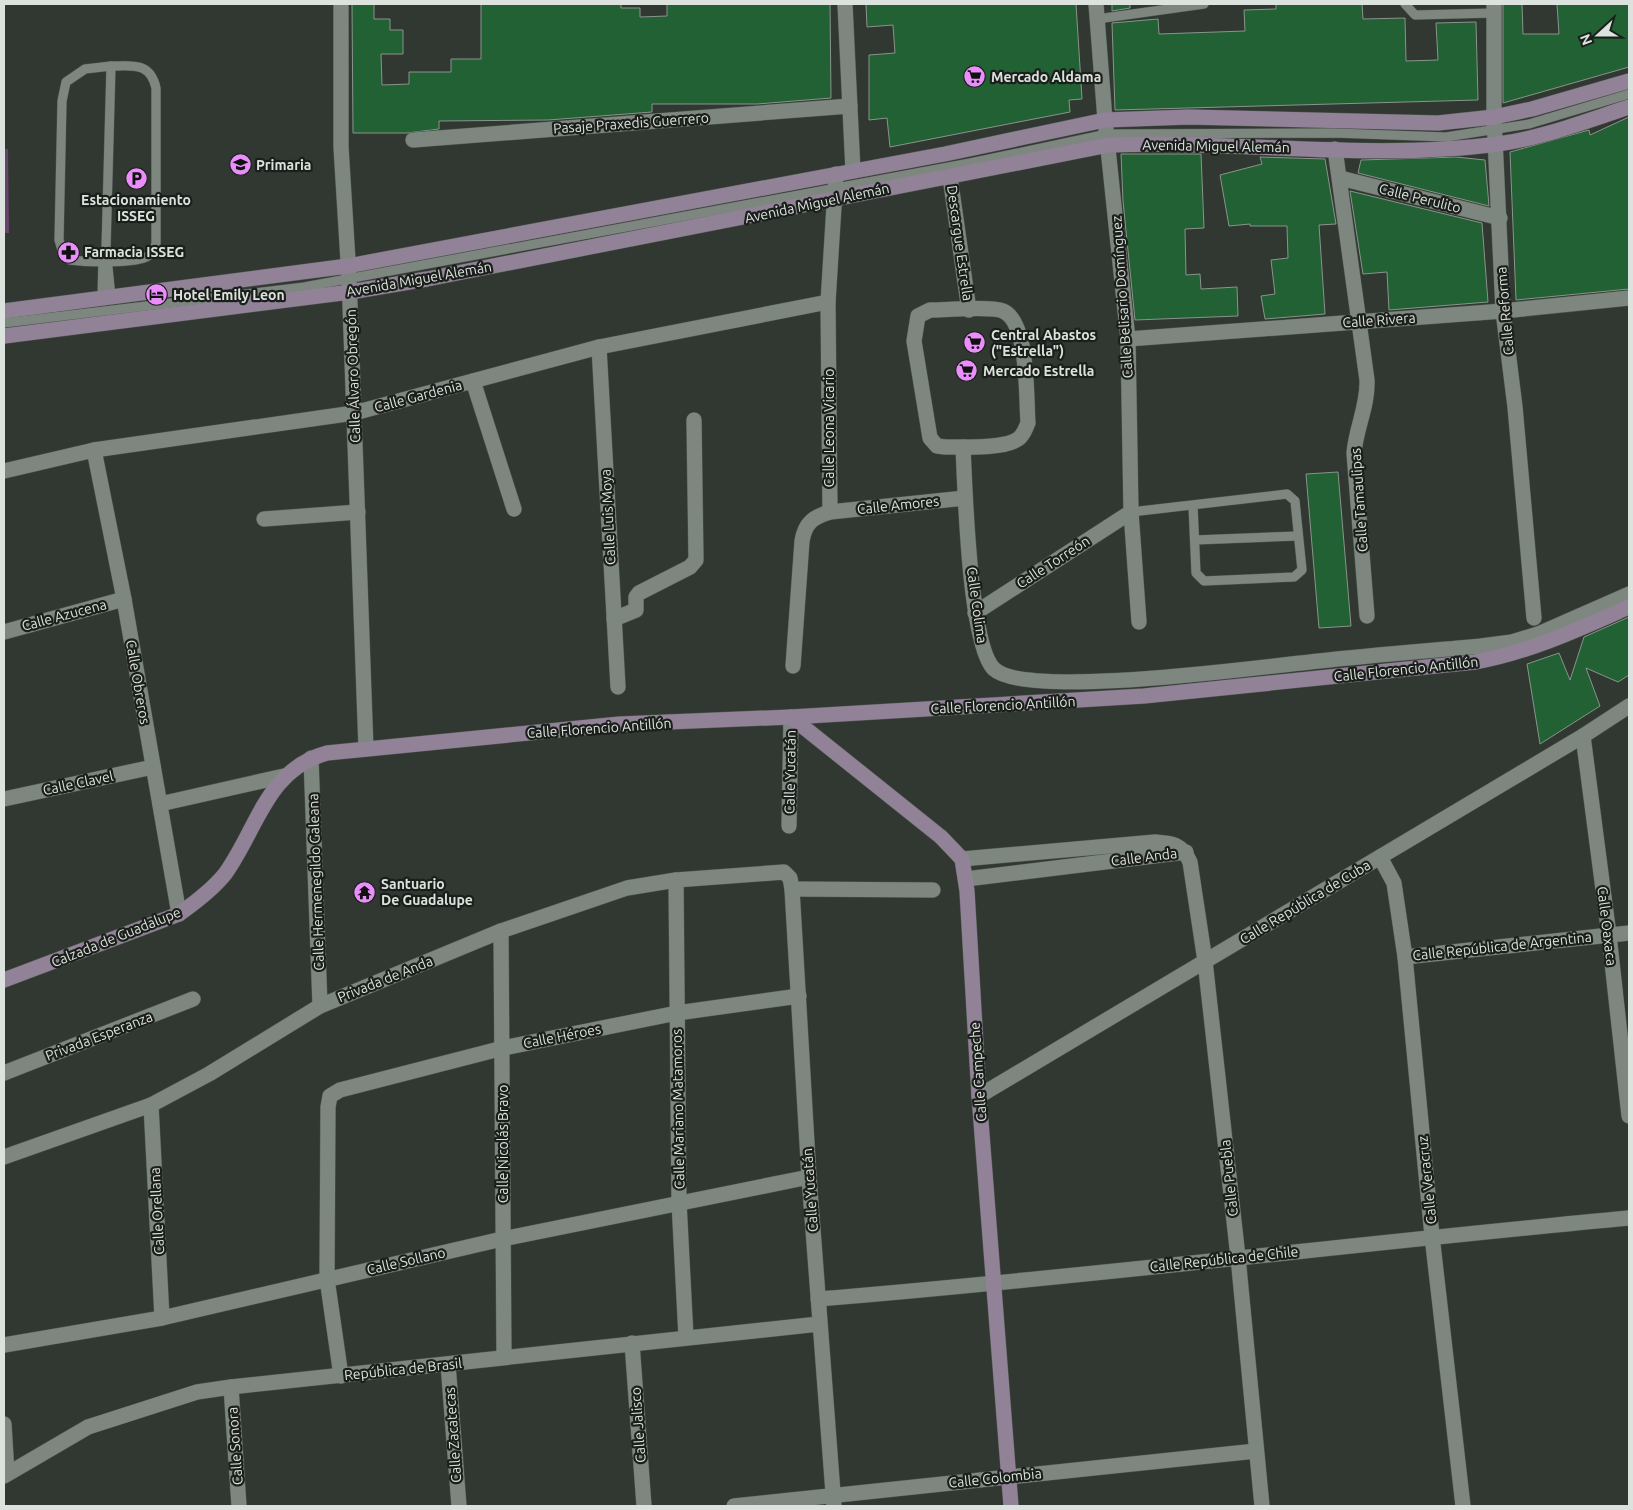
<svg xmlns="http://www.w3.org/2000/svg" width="1633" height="1510" font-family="Ubuntu,sans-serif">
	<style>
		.green { fill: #65436b }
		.building { fill: #216133; stroke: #8a948c }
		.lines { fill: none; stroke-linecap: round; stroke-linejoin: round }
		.lane-casing { stroke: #4f5650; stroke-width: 10 }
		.street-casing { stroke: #4f5650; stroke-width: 16 }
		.secondary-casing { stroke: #4f5650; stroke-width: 16 }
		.lane { stroke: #7e877f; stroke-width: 9 }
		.street { stroke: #7e877f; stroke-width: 15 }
		.secondary { stroke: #928297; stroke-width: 15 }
		.labels { text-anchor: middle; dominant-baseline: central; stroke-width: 4.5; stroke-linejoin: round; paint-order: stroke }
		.poi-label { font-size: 14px; font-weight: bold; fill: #dce2dd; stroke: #1b1f1b; text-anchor: start }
		.street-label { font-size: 14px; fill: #dce2dd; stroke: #1b1f1b }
	</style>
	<rect width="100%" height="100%" fill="#303831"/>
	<path class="green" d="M4,149h4l1,84h-5z"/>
	<g class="building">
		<path d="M352,4h22v15h16v11h13v24h-22l1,31 27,-1v-12h42v-13h30v-55h140v4h19v9l27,-1v-12h163l1,94 -74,6h-105v8l-104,8 -109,1v8l-32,4h-54z"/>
		<path d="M866,4h210l6,95 -13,1 1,12 -180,35 -3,-29 -18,2v-65l26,-2 -2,-28 -26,2z"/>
		<path d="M1112,4h18v4l-18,3z"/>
		<path d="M1276,4h86l1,15 42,-1 1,43 32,-1 -2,-37 40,-1 2,78 -363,10 -3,-87 46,-4 1,15 86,-3 -1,-21 32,-1z"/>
		<path d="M1503,4h19l1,30h36l-2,-30h72v63l-126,36z"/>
		<path d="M1629,117v172l-113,11 -6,-148 79,-22 1,5z"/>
		<path d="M1121,154h80l3,74 -19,1 1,46 14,-1 1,15 36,-2 1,29 -103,4 -12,-119z"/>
		<path d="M1260,157l65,2 11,65 -17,1 6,89 -60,5 -4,-23 14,-2 -4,-34 17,-2 -1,-32h-37v-2l-21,2 -9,-51 42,-11z"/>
		<path d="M1456,157l29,3 4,46 -131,-33 3,-13z"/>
		<path d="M1350,191l132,32 6,79 -99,8 -2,-38 -24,2z"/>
		<path d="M1338,472l13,154 -32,2 -13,-154z"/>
		<path d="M1629,617v58l-11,7 -32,-14 14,38 -60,38 -13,-80 32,-11 11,27 14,-43z"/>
	</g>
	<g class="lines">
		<defs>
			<g id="lane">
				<path d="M1405,4l10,11 79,-2"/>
				<path d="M1097,19l107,-15"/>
				<path d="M111,66c22,0 39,-4 45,22v155c-1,6 -3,10 -8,13 -12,8 -63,6 -78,4l-7,-7 -4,-13 3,-139 4,-19 19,-13z"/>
				<path d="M111,66l-5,182 5,49"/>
				<path d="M102,298l1,-41"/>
				<path d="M4,323l300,-36 666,-124 137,-29 227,-1 112,4 83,-13 100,-30"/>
				<path d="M1131,512l156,-18 8,7 7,69 -8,7 -90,4 -8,-8 -3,-67"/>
				<path d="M1195,540l103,-4"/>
			</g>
			<g id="street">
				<path d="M341,4v143l8,130 17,472"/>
				<path d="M845,4l8,167"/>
				<path d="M1096,4l9,116 23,219 3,173 8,110"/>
				<path d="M1494,4v113l9,194 12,96 19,211"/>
				<path d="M413,140l437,-34"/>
				<path d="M1335,149l32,231c1,26 -11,48 -13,73l13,163"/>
				<path d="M950,177l19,133"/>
				<path d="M1340,178l160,40"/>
				<path d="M930,310c15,0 61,-4 73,1 26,11 23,87 25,112 -3,6 -4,12 -10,16 -14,10 -56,8 -73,8l-8,-1 -7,-8 -16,-97 4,-25z"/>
				<path d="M1128,339l375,-28 126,-13"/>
				<path d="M599,347l19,340"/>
				<path d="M473,381l41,128"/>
				<path d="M963,447c2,41 6,198 31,222 33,31 272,-3 325,-8 54,-6 108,-10 162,-15l31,-4 26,-8 91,-40"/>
				<path d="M94,450l30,149 55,315"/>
				<path d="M4,471l90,-21 260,-37 245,-66 229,-45"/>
				<path d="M830,512l-2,-210 8,-128"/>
				<path d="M264,519l94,-7"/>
				<path d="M975,613l156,-101"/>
				<path d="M614,619l22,-9v-13l3,-4 51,-26 6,-7 -2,-140"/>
				<path d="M4,632l120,-33"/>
				<path d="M793,666l9,-125c3,-18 11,-24 28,-29l135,-14"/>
				<path d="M1583,736l26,199 20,181"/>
				<path d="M311,758l9,248"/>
				<path d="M4,799l149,-32"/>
				<path d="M160,804l124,-28"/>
				<path d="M789,826l2,-109"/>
				<path d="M1380,857l14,26 11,74 27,279 31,270"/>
				<path d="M962,859l193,-17c17,1 27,2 35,20l15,99 33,296 24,249"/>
				<path d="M966,879l220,-27"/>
				<path d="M676,880l3,322 7,135"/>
				<path d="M792,889l141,1"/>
				<path d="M501,931l3,426"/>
				<path d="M1405,957l224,-24"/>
				<path d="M4,1073l189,-74"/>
				<path d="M979,1096l604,-360 46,-30"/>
				<path d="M151,1105l11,213"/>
				<path d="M4,1157l147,-52 58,-31 111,-68 181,-75 126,-43 49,-8 108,-8 6,6 2,11 17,288 25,329"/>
				<path d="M818,1299c271,-22 541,-56 811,-81"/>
				<path d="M632,1343l12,163"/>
				<path d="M4,1345l158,-27 340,-79 307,-62"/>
				<path d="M448,1364l11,142"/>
				<path d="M341,1376l-14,-97 1,-172 2,-11 10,-6 163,-42 174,-35 122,-17"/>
				<path d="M231,1387l8,119"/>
				<path d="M4,1424l3,49"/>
				<path d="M4,1476l84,-49 109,-35 34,-5 588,-63"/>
				<path d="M734,1506l522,-55"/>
			</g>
			<g id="secondary">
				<path d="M4,311l344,-45 597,-112 160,-34 84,-3 249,6 56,-6 38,-8 97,-28"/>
				<path d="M4,336l346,-44 77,-13 682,-134c129,-5 260,16 389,-1 45,-6 88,-23 131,-37"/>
				<path d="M791,717l150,120 21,22 5,32 12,205 32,410"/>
				<path d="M4,980l175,-66c17,-12 33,-24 46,-40 33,-46 41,-104 102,-121l293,-29 171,-7 353,-21 331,-34c55,-10 104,-33 154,-55"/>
			</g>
		</defs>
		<use href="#lane" class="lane-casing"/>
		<use href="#street" class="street-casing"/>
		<use href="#secondary" class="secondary-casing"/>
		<use href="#lane" class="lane"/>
		<use href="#street" class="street"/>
		<use href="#secondary" class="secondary"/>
	</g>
	<defs>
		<symbol id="supermarket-disc" viewBox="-11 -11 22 22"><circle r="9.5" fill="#eb8dfc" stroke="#1b1f1b"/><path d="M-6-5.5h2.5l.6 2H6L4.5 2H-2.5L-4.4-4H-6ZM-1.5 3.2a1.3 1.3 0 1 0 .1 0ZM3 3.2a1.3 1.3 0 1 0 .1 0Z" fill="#111"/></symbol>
		<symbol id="school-disc" viewBox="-11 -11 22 22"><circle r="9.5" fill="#eb8dfc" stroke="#1b1f1b"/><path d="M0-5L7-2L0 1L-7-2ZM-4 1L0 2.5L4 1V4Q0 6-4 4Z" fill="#111"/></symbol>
		<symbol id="parking-disc" viewBox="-11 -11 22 22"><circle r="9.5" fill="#eb8dfc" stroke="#1b1f1b"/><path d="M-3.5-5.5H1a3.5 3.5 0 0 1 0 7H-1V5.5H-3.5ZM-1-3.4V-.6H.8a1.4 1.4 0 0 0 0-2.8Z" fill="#111"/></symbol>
		<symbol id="pharmacy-disc" viewBox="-11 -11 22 22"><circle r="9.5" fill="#eb8dfc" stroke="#1b1f1b"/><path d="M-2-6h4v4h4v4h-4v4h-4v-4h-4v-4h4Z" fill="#111"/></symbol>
		<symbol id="hotel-disc" viewBox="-11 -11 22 22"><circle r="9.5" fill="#eb8dfc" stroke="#1b1f1b"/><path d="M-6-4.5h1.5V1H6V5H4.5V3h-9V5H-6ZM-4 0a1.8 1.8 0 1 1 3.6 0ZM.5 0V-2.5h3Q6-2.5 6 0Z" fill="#111"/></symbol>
		<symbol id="temple-disc" viewBox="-11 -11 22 22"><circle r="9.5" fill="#eb8dfc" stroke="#1b1f1b"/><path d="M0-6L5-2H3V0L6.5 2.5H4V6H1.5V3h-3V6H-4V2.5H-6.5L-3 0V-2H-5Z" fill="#111"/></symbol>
	</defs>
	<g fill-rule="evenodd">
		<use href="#supermarket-disc" x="962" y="64" width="25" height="25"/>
		<use href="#school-disc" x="228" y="152" width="25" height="25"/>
		<use href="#parking-disc" x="124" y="166" width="25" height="25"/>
		<use href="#pharmacy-disc" x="56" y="240" width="25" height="25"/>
		<use href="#hotel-disc" x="144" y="282" width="25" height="25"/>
		<use href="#supermarket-disc" x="962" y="330" width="25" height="25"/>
		<use href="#supermarket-disc" x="954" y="358" width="25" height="25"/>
		<use href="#temple-disc" x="352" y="880" width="25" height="25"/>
	</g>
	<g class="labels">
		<g class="poi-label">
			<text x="991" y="77">Mercado Aldama</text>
			<text x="256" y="165">Primaria</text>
			<text x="136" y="200" text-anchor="middle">Estacionamiento<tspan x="136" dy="16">ISSEG</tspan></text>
			<text x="84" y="252">Farmacia ISSEG</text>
			<text x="173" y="295">Hotel Emily Leon</text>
			<text x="991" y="335">Central Abastos<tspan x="991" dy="16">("Estrella")</tspan></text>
			<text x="983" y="371">Mercado Estrella</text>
			<text x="381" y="884">Santuario<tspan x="381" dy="16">De Guadalupe</tspan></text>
		</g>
		<g class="street-label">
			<text transform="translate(631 123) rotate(-4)">Pasaje Praxedis Guerrero</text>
			<text transform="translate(1216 146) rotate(1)">Avenida Miguel Alemán</text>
			<text transform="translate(1420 198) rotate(14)">Calle Perulito</text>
			<text transform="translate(817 203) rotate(-12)">Avenida Miguel Alemán</text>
			<text transform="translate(960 243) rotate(82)">Descargue Estrella</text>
			<text transform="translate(419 279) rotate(-10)">Avenida Miguel Alemán</text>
			<text transform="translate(1122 297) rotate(-94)">Calle Belisario Domínguez</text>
			<text transform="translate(1505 311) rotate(-95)">Calle Reforma</text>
			<text transform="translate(1379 320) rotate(-4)">Calle Rivera</text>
			<text transform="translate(353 376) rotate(-92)">Calle Álvaro Obregón</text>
			<text transform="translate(418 396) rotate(-15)">Calle Gardenia</text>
			<text transform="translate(829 428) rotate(-90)">Calle Leona Vicario</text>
			<text transform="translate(1359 500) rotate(-94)">Calle Tamaulipas</text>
			<text transform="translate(898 505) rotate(-6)">Calle Amores</text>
			<text transform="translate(608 517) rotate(-93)">Calle Luis Moya</text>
			<text transform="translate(1053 562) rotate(-33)">Calle Torreón</text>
			<text transform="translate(977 605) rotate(82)">Calle Colima</text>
			<text transform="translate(64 615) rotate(-15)">Calle Azucena</text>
			<text transform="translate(1406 669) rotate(-6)">Calle Florencio Antillón</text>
			<text transform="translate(138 682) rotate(80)">Calle Obreros</text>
			<text transform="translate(1003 705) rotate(-3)">Calle Florencio Antillón</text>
			<text transform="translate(599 728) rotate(-4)">Calle Florencio Antillón</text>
			<text transform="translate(790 772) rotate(-89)">Calle Yucatán</text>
			<text transform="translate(78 783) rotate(-12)">Calle Clavel</text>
			<text transform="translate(1144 857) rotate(-7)">Calle Anda</text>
			<text transform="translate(316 882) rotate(-92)">Calle Hermenegildo Galeana</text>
			<text transform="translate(1305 902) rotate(-31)">Calle República de Cuba</text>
			<text transform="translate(1607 926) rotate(83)">Calle Oaxaca</text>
			<text transform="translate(116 937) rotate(-22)">Calzada de Guadalupe</text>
			<text transform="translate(1502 946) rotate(-6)">Calle República de Argentina</text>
			<text transform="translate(385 979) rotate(-22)">Privada de Anda</text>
			<text transform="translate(99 1036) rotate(-21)">Privada Esperanza</text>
			<text transform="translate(562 1036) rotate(-11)">Calle Héroes</text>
			<text transform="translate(978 1072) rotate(-94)">Calle Campeche</text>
			<text transform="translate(678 1109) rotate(-91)">Calle Mariano Matamoros</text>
			<text transform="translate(503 1144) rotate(-90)">Calle Nicolás Bravo</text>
			<text transform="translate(1229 1178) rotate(-96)">Calle Puebla</text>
			<text transform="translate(1427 1180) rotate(-96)">Calle Veracruz</text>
			<text transform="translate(810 1190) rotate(-94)">Calle Yucatán</text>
			<text transform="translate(157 1211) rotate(-93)">Calle Orellana</text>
			<text transform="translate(1224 1259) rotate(-6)">Calle República de Chile</text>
			<text transform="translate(406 1261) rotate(-13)">Calle Sollano</text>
			<text transform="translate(403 1369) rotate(-6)">República de Brasil</text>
			<text transform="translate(638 1425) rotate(-94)">Calle Jalisco</text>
			<text transform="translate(453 1435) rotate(-94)">Calle Zacatecas</text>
			<text transform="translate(235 1446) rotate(-94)">Calle Sonora</text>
			<text transform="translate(995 1478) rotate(-6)">Calle Colombia</text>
		</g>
	</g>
	<rect width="1633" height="1510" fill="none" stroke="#dce2dd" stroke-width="10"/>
	<g transform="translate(1598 35) rotate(249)" stroke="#1b1f1b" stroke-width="4" paint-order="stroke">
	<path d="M0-4L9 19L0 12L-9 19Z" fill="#dce2dd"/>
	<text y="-8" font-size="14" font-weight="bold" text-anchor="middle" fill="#dce2dd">N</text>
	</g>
</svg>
